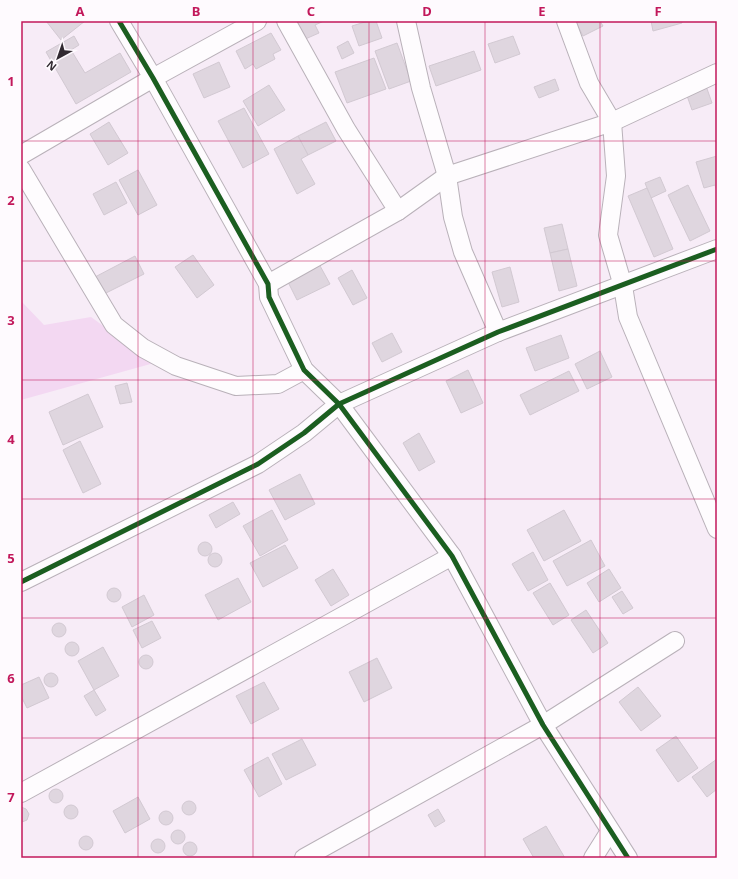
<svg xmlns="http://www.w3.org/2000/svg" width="738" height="879" font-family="'Noto Sans',sans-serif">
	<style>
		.green { fill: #f3d8f2 }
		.building { fill: #dfd6df; stroke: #d2c9d2 }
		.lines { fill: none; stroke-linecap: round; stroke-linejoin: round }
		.minor-casing { stroke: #b9b1b9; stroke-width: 20 }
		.minor { stroke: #fefcfe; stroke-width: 18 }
		.cycleway-casing { stroke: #fefafe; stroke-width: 8 }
		.cycleway { stroke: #1b5e20; stroke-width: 5 }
		.grid { fill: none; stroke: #c2185b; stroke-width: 1; stroke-opacity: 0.55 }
		.neatline { fill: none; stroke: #c2185b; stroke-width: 1.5 }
		.grid-label { font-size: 13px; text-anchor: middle; font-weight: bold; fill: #c2185b }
	</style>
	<rect width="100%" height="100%" fill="#f7ecf7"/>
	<path class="green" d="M21,301l23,24 47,-8 63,46 -133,37z"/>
	<g class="building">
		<path d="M46,21h39l-24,19z"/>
		<path d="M295,21h29l-9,4 4,8 -16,7z"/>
		<path d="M368,21h8l6,17 -23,8 -7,-20z"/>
		<path d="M579,21h21l3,5 -20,10 -7,-14z"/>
		<path d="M651,21h31v2l-29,8z"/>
		<path d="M271,33l10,17 -8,4 2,5 -19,10 -3,-5 -8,5 -9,-18z"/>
		<path d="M74,36l5,9 -8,5 14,23 35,-20 11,19 -55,32 -30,-52z"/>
		<path d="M513,36l7,18 -25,9 -7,-19z"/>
		<path d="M348,41l6,12 -12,6 -5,-12z"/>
		<path d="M397,43l14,38 -22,8 -14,-38z"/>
		<path d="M474,51l7,19 -45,16 -7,-20z"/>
		<path d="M374,58l12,31 -39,14 -12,-31z"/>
		<path d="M219,62l11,25 -26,11 -11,-24z"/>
		<path d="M555,79l4,11 -20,8 -5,-11z"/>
		<path d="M705,83l7,20 -20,7 -7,-20z"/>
		<path d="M269,85l16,25 -27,16 -15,-25z"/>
		<path d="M244,108l25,46 -26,14 -25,-47z"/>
		<path d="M109,122l19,31 -20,12 -18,-31z"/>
		<path d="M326,122l10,19 -28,14 -10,-19z"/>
		<path d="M298,136l10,19 -7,4 14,25 -18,10 -23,-45z"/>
		<path d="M717,156v36l-2,-7 -11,3 -8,-26z"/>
		<path d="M138,170l19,35 -19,10 -19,-35z"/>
		<path d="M660,177l6,14 -15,7 -6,-15z"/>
		<path d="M116,182l11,21 -23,12 -11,-21z"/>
		<path d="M688,185l22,46 -20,10 -22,-46z"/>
		<path d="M647,188l26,61 -19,8 -26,-61z"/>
		<path d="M562,224l6,25 -18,4 -6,-25z"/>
		<path d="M568,249l9,37 -18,5 -9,-38z"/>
		<path d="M193,255l21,30 -17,13 -22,-31z"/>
		<path d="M135,256l9,18 -40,20 -9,-17z"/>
		<path d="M319,264l11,20 -33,16 -10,-20z"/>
		<path d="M510,267l9,35 -17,5 -10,-35z"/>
		<path d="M352,270l15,28 -14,7 -15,-27z"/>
		<path d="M392,333l10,19 -20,10 -10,-19z"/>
		<path d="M561,335l8,23 -34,13 -9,-23z"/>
		<path d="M600,351l12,26 -25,12 -12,-25z"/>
		<path d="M468,370l15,33 -22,10 -15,-32z"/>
		<path d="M569,371l10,20 -49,24 -10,-20z"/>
		<path d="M127,383l5,19 -12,2 -5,-18z"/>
		<path d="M88,394l15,33 -40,18 -14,-33z"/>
		<path d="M419,433l16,29 -16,9 -16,-28z"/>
		<path d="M80,441l21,43 -18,9 -20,-43z"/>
		<path d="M300,474l15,30 -30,16 -16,-30z"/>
		<path d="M233,502l7,12 -24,14 -7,-13z"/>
		<path d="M272,510l16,30 -28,16 -17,-30z"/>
		<path d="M564,510l17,31 -37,20 -17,-31z"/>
		<path d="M591,540l14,26 -38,20 -14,-25z"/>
		<circle cx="205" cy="549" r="7"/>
		<path d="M285,545l13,23 -35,19 -13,-24z"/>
		<path d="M533,552l15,28 -20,11 -16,-27z"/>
		<circle cx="215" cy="560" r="7"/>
		<path d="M333,569l16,26 -18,11 -16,-26z"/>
		<path d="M609,569l12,19 -22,14 -12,-19z"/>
		<path d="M238,578l13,24 -33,18 -13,-25z"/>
		<path d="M550,583l19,32 -16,10 -20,-32z"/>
		<circle cx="114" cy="595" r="7"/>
		<path d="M622,591l11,17 -10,6 -11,-17z"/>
		<path d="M144,595l10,20 -22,12 -10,-20z"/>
		<path d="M586,610l22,33 -15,10 -22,-33z"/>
		<path d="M152,621l9,17 -19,10 -9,-18z"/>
		<circle cx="59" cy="630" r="7"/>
		<circle cx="72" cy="649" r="7"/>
		<path d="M103,647l16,29 -25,14 -16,-29z"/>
		<circle cx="146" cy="662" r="7"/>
		<path d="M377,658l15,30 -28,14 -15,-30z"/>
		<circle cx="51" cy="680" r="7"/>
		<path d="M39,677l10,21 -22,10 -6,-12v-11z"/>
		<path d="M264,682l15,27 -28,15 -15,-28z"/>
		<path d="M638,687l23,29 -20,15 -22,-29z"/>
		<path d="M94,690l12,20 -10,6 -12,-20z"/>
		<path d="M676,736l22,32 -20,14 -22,-32z"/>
		<path d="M302,739l14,26 -30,15 -14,-26z"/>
		<path d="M268,757l14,27 -23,13 -15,-27z"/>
		<path d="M717,759v30l-10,8 -15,-20z"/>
		<circle cx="56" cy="796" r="7"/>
		<path d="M138,797l12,22 -25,14 -12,-22z"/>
		<circle cx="189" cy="808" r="7"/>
		<circle cx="71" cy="812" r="7"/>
		<path d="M21,807l5,2 3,5 -2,6 -5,2z"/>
		<path d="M438,809l7,12 -10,6 -7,-12z"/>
		<circle cx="166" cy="818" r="7"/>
		<path d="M546,826l19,32h-31l-11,-19z"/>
		<circle cx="178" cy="837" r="7"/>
		<circle cx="86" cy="843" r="7"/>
		<circle cx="158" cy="846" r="7"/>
		<circle cx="190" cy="849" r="7"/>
	</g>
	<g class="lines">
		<defs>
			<g id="minor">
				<path d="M119,21l34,57 115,206 1,13 35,73 35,34 113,152 91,169 85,133"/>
				<path d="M286,21l60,108 52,82"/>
				<path d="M406,21l15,67 26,88 6,41 10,35 35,80"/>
				<path d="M566,21l23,62 23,39 4,54 -8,59 15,51 5,31 89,212"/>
				<path d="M21,155l132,-77 104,-57"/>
				<path d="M21,169l93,156 29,23 33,18 60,20 42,-2 26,-14"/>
				<path d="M268,284l130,-73 49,-35 165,-54 105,-49"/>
				<path d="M21,582l237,-118 46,-31 35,-29 159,-72 219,-83"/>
				<path d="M21,793l431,-237"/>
				<path d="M304,858l239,-133 132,-84"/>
				<path d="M593,858l17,-27"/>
			</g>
		</defs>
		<use href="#minor" class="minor-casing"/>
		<use href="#minor" class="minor"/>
		<defs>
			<g id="cycleway">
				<path d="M119,21l34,57 115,206 1,13 35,73 35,34 113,152 91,169 85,133"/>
				<path d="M21,582l237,-118 46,-31 35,-29 159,-72 219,-83"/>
			</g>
		</defs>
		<use href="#cycleway" class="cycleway-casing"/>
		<use href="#cycleway" class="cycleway"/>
	</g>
	<path class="grid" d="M138,21v837M253,21v837M369,21v837M485,21v837M600,21v837M21,141h696M21,261h696M21,380h696M21,499h696M21,618h696M21,738h696"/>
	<rect width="738" height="879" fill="none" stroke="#fefafe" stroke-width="44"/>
	<g transform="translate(58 58) rotate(220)" stroke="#fefafe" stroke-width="3" paint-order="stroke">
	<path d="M0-3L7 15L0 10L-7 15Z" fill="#312a31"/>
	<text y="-6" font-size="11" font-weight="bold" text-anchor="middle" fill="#312a31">N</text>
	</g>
	<rect x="22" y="22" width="694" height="835" class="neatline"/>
	<g class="grid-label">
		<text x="80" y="16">A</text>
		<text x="196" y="16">B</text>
		<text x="311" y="16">C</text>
		<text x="427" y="16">D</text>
		<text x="542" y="16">E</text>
		<text x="658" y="16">F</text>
		<text x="11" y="86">1</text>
		<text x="11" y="205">2</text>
		<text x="11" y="325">3</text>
		<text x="11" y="444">4</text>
		<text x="11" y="563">5</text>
		<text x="11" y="683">6</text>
		<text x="11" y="802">7</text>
	</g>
</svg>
